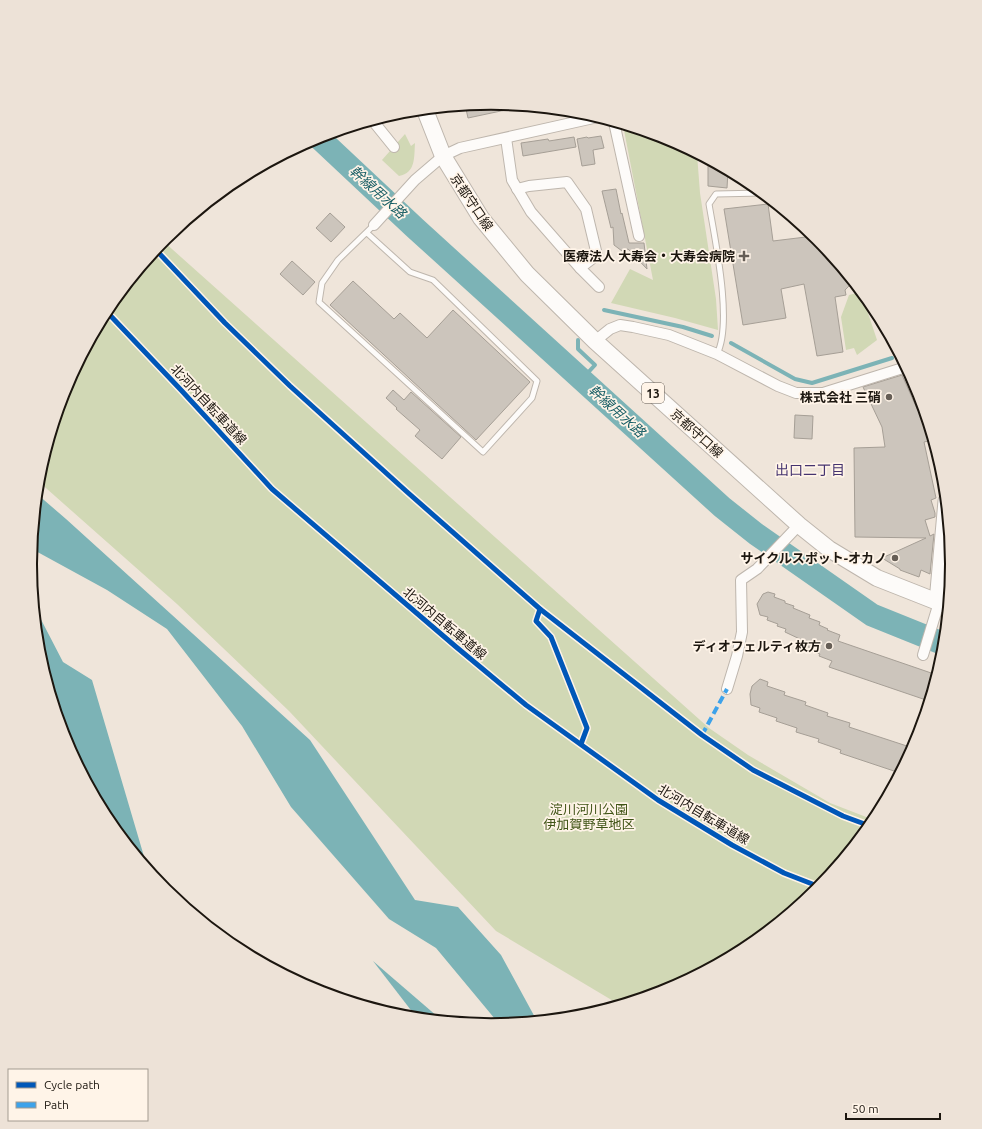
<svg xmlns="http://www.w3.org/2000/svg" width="982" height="1129" font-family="Ubuntu,'Noto Sans JP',sans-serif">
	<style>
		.green { fill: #d1d8b5 }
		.water { fill: #7cb3b6 }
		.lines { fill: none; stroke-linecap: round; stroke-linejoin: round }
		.stream { stroke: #7cb3b6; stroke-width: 4 }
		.river { stroke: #7cb3b6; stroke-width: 23 }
		.building { fill: #ccc5bc; stroke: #a69f96 }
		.lane-casing { stroke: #beb6ad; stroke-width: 7 }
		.street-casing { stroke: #beb6ad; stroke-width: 12 }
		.secondary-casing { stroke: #beb6ad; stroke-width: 17 }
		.primary-casing { stroke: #beb6ad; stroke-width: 18 }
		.lane { stroke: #fdfbf9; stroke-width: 5 }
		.street { stroke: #fdfbf9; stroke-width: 10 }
		.secondary { stroke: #fdfbf9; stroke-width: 15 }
		.primary { stroke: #fdfbf9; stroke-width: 16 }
		.quiet { stroke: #3da2ea; stroke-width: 4; stroke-dasharray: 8 4; stroke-linecap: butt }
		.cycleway-casing { stroke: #fff4e8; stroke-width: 8 }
		.cycleway { stroke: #0057b8; stroke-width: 5 }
		.poi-dot { fill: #665e56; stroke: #fff4e8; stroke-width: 1.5 }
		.labels { text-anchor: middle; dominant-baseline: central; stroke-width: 3.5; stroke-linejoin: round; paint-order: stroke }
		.shield { fill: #fff4e8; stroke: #605950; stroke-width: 1 }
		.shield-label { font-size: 12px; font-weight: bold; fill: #1c160f }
		.street-label { font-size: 13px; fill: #1c160f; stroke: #fff4e8 }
		.poi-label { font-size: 13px; font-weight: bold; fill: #1c160f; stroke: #fff4e8; text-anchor: end }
		.park-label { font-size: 13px; fill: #405416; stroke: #fff4e8 }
		.water-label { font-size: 14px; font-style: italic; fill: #185e65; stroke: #fff4e8 }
		.neighbourhood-label { font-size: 14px; fill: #45336f; stroke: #fff4e8 }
		.rim { fill: none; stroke: #1c160f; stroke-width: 2 }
	</style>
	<rect width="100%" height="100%" fill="#efe5da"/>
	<g class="green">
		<path d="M623,125l45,14 29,15 3,39 16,106 2,31 -43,-12 -64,-15 19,-34 23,11z"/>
		<path d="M405,134l6,12 4,-3c-1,14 1,30 -16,33l-17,-16z"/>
		<path d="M163,241l546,487 39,27 82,48 44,17 -57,71 -70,57 -80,42 -47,15 -124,-74 -207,-220 -112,-107 -139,-123 1,-7 26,-86 43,-80z"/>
		<path d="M861,292l16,48 -20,15 -3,-7 -8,2 -5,-33 8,-22z"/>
	</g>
	<g class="water">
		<path d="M37,494l29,25 244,221 105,160 43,7 43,48 36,66 -37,4 -64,-77 -47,-29 -98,-112 -49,-81 -75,-97 -60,-39 -75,-41z"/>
		<path d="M34,606l29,56 29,18 56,190 -40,-50 -43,-79 -26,-87z"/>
		<path d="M373,961l65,56 2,3 -23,-2z"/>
	</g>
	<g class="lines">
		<g class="stream">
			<path d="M604,310l79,17 29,9"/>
			<path d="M578,340v9l17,16 -13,14"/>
			<path d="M731,343l64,36 17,4 80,-25"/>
		</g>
		<path class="river" d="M318,137l97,91 307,279 34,27 116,81 72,29"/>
	</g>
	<g class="building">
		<path d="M492,104l23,2v2l-47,10 -2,-9z"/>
		<path d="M601,136l3,12 -11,2 2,14 -13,2 -5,-27 10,-2 1,1z"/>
		<path d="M574,137l2,10 -53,9 -2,-13 27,-4 1,2z"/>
		<path d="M708,160l20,11 -1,17 -19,-2z"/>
		<path d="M616,189l5,25 1,-1 7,30h15l3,26 -19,-20 -6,2 -8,-6 -1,-18 -2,1 -9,-37z"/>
		<path d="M768,204l5,37 41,-5 39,46 -8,8 1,5 -11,2 8,55 -26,4 -13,-72 -23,5 5,29 -43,7 -19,-116z"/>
		<path d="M330,213l15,14 -14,15 -15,-14z"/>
		<path d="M292,261l23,21 -12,13 -23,-21z"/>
		<path d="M353,281l41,38 6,-6 27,25 26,-28 77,72 -54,58 -146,-135z"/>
		<path d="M902,375l16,36 6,-1 9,30 -9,2 12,56 -5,2 4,13v4l-10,3 5,16 4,-2 -4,40 -9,-4 -2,7 -19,-7v-1l-18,-11 44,-20 -71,-1 -1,-89 31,-1 -3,-20 -19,-40z"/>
		<path d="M393,390l11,10 7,-8 50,45 -19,22 -27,-23 5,-6 -24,-21 1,-1 -11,-10z"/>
		<path d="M795,415l18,1 -1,23 -18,-1z"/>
		<path d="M768,592l7,2 -1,3 11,4v2l9,3 -1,2 17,7 -1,3 11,4 -1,3 9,4 -1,1 13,5 -2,6 99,34 -8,26 -100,-34 3,-6 -13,-5 1,-2 -10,-3 1,-3 -11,-4 2,-4 -17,-8 1,-3 -9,-3 1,-2 -11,-4 1,-3 -8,-2 -3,-11 6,-10z"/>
		<path d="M760,679l8,3 -1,4 18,6 -1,3 22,7 -1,3 23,8 -1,3 23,7 -1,4 64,21 -13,25 -60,-20 1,-3 -23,-8 1,-3 -23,-7 1,-4 -21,-7 1,-3 -18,-6 1,-4 -9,-3 -1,-11 2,-8z"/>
	</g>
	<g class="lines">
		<defs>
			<g id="lane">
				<path d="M367,233l43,39 23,8 104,101 -5,17 -49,54 -164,-150 3,-19 16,-23 36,-35"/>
				<path d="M717,354c16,-31 -2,-114 -8,-150l7,-10 46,-1"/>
			</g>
			<g id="street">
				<path d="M373,121l21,26"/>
				<path d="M614,122l25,114"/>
				<path d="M506,138l6,42 19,32 49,56 19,19"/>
				<path d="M517,189l12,-3 38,-4 19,27 11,46 -17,13"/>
				<path d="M374,225l41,-45 28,-24 17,-8 138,-31"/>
				<path d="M595,341l15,-12 10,-4 13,2 36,8 48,19 61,32 18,7h27l83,-26"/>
				<path d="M923,655l14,-46v-7"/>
				<path d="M727,689l10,-33 5,-24 -1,-52 16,-11 42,-44"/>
			</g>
			<path id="secondary" d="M937,602l9,-101"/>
			<path id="primary" d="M425,110l18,46 38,62 46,56 68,67 204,184 30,24 48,29 71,28"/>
		</defs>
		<use href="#lane" class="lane-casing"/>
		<use href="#street" class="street-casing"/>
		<use href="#secondary" class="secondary-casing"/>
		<use href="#primary" class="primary-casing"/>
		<use href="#lane" class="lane"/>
		<use href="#street" class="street"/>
		<use href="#secondary" class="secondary"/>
		<use href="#primary" class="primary"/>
		<path class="quiet" d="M702,735l25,-46"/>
		<defs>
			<g id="cycleway">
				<path d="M156,250l69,73 65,63 116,105 134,118 162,126 51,35 90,46 27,10"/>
				<path d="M106,311l75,79 91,99 183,157 71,59 132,95 74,45 52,28 36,14"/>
				<path d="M540,609l-4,12 15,16 36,91 -6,16"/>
			</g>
		</defs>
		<use href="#cycleway" class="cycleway-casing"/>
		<use href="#cycleway" class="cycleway"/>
	</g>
	<g class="poi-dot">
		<path d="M742 250h4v4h4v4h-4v4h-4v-4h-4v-4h4z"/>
		<circle cx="889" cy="397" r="4"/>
		<circle cx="895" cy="558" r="4"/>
		<circle cx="829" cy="646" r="4"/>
	</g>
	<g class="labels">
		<rect class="shield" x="642" y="383" width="22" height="20" rx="3"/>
		<g class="shield-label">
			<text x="653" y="393">13</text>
		</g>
		<g class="street-label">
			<text transform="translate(472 202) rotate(56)">京都守口線</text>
			<text transform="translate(209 404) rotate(47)">北河内自転車道線</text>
			<text transform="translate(697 433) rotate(42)">京都守口線</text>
			<text transform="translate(445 623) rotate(40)">北河内自転車道線</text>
			<text transform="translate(704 814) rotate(31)">北河内自転車道線</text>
		</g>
		<g class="poi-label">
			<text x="735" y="256">医療法人 大寿会・大寿会病院</text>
			<text x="881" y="397">株式会社 三硝</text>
			<text x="887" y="558">サイクルスポット-オカノ</text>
			<text x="821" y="646">ディオフェルティ枚方</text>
		</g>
		<g class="park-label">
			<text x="589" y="809">淀川河川公園<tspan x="589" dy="15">伊加賀野草地区</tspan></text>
		</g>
		<g class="water-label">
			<text transform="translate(378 192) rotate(42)">幹線用水路</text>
			<text transform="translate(617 411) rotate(42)">幹線用水路</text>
		</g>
		<g class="neighbourhood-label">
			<text x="810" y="470">出口二丁目</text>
		</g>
	</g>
	<path d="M0 0H982V1129H0ZM37 564a454 454 0 1 1 908 0a454 454 0 1 1-908 0Z" fill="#ede2d7" fill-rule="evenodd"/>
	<path class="rim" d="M37 564a454 454 0 1 1 908 0a454 454 0 1 1-908 0Z"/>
	<rect x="8" y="1069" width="140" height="52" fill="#fff4e8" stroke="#a49b91"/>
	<rect x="16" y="1082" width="20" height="6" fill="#0057b8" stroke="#a49b91"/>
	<text x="44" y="1089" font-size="12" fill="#1c160f">Cycle path</text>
	<rect x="16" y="1102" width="20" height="6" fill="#3da2ea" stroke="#a49b91"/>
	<text x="44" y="1109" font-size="12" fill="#1c160f">Path</text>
	<path d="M846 1113v6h94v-6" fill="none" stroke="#1c160f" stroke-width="2"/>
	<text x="852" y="1113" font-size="12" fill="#1c160f" stroke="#fff4e8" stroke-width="3" paint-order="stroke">50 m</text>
</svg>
